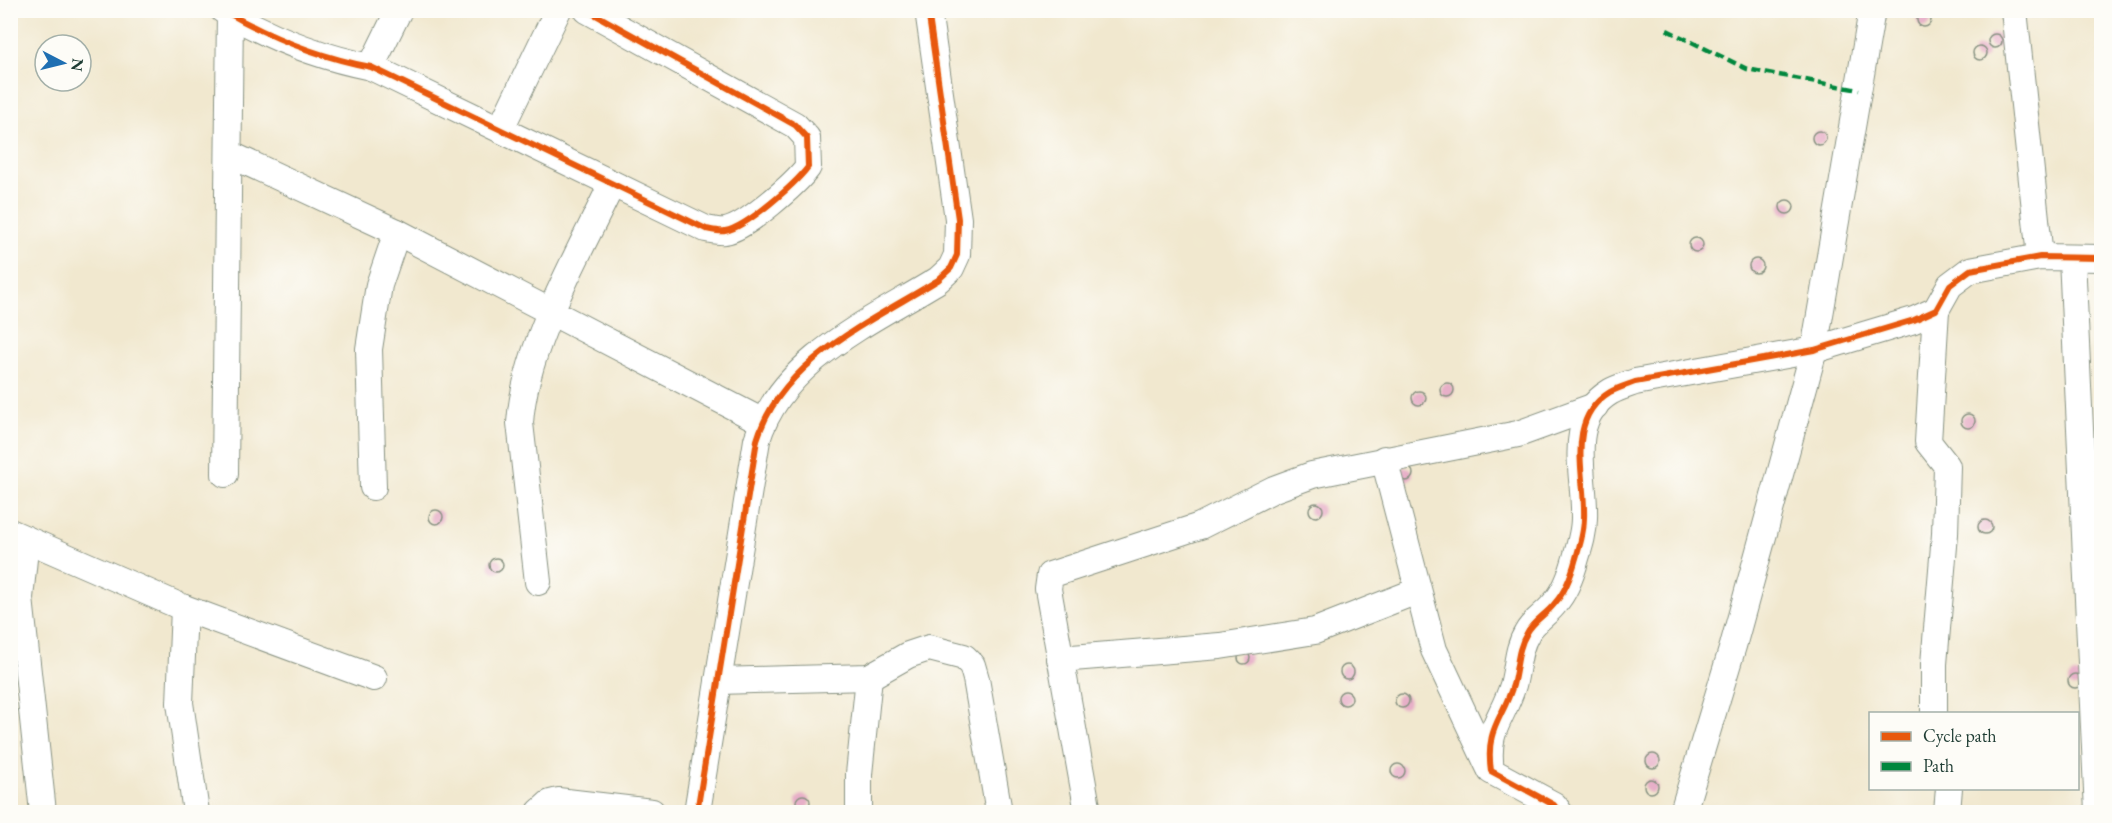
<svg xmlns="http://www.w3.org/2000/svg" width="2112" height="823" font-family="'EB Garamond',serif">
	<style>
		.building { fill: #e7afc8 }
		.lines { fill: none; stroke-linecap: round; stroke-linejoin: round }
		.minor-casing { stroke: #889282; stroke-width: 28 }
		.minor { stroke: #fff; stroke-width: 26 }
		.quiet { stroke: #00873e; stroke-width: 4.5; stroke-dasharray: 9 4.5; stroke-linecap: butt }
		.cycleway-casing { stroke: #fdfcf7; stroke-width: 10 }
		.cycleway { stroke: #e8590c; stroke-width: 6 }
	</style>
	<rect width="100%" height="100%" fill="#fdfcf7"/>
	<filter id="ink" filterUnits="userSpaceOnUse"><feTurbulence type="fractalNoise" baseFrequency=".0167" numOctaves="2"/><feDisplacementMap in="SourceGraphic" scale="12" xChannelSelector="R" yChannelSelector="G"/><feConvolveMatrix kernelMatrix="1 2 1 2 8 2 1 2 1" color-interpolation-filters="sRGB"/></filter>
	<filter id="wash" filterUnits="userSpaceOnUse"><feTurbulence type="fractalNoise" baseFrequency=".008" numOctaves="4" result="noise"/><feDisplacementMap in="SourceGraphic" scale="24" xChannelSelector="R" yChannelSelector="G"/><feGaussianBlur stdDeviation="1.35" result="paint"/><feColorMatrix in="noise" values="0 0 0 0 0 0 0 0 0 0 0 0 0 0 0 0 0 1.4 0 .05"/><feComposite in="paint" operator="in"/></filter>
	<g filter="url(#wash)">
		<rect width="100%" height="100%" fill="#f1e8cf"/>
		<g id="blocks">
			<g class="building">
				<circle cx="1924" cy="20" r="7"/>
				<circle cx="1995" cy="41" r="7"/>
				<circle cx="1980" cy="53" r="7"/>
				<circle cx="1819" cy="138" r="7"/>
				<circle cx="1787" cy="207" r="7"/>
				<circle cx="1696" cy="245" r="7"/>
				<circle cx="1756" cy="266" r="7"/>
				<circle cx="1447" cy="390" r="7"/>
				<circle cx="1419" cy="398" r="7"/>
				<circle cx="1968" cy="421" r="7"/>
				<circle cx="1406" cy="474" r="7"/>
				<circle cx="1316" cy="510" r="7"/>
				<circle cx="436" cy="517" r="7"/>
				<circle cx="1985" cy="527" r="7"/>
				<circle cx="496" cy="565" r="7"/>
				<circle cx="1244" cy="658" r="6"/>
				<circle cx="1347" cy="672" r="7"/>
				<circle cx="2075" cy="681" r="7"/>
				<circle cx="1345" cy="698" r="7"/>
				<circle cx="1402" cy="701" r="7"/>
				<circle cx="1653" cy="761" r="7"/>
				<circle cx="1398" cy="771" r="7"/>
				<circle cx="1651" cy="786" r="7"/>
				<circle cx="803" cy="802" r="7"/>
			</g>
		</g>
	</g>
	<g filter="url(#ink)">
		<use href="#blocks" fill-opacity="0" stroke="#889282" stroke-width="1.5"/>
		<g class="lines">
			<defs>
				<g id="minor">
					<path d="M223,10c46,27 97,47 148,57l335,162c6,1 14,3 19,2 21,-3 71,-48 83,-64l-1,-29 -12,-13 -208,-115"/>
					<path d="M2014,10l26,247"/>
					<path d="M371,67l28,-57"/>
					<path d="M501,128l57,-118"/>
					<path d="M229,154l168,78 366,190"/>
					<path d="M2072,258l26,554"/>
					<path d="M1384,459l50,191 55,117"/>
					<path d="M225,474l5,-464"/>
					<path d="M373,487l-4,-138 10,-64 18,-53"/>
					<path d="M10,532l174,76 190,70"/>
					<path d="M26,539l-6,59 23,214"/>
					<path d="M538,582l-18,-159c5,-78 58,-167 92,-239"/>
					<path d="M184,608l-4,95 16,109"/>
					<path d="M1060,659l160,-13 95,-15 102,-40"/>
					<path d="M718,681l151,-4 39,-22 21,-7 35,9 8,8 4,14 23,133"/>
					<path d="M1934,714v-50l11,-130 2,-68 -19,-24 8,-132"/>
					<path d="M540,812l10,-9 8,-2 94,11"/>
					<path d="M697,812l60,-372c24,-80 115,-119 181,-160l13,-12 6,-13 1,-36 -30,-209"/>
					<path d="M859,812v-38l10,-97"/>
					<path d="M1088,812l-40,-223 2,-14 150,-49 74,-37 38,-14 206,-41 77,-28"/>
					<path d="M1559,812l-5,-7 -63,-34c-6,-43 11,-50 22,-86 5,-18 4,-36 14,-52 6,-12 20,-19 28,-30 10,-11 17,-30 21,-45 4,-13 8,-26 8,-40 2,-42 -20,-98 26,-126 7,-4 17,-7 25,-10l179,-32 100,-30 22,-10 14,-25 20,-15 70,-13 62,1"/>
					<path d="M1683,812l50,-166 81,-296 58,-340"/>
					<path d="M1947,812l2,-24"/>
				</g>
			</defs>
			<use href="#minor" class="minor-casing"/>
			<use href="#minor" class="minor"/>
			<path class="quiet" d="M1667,30l80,39 112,21"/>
			<defs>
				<g id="cycleway">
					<path d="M223,10c46,27 97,47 148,57l335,162c6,1 14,3 19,2 21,-3 71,-48 83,-64l-1,-29 -12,-13 -208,-115"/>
					<path d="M697,812l60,-372c24,-80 115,-119 181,-160l13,-12 6,-13 1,-36 -30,-209"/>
					<path d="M1559,812l-5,-7 -63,-34c-6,-43 11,-50 22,-86 5,-18 4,-36 14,-52 6,-12 20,-19 28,-30 10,-11 17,-30 21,-45 4,-13 8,-26 8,-40 2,-42 -20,-98 26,-126 7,-4 17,-7 25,-10l179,-32 100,-30 22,-10 14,-25 20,-15 70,-13 62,1"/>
				</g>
			</defs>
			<use href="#cycleway" class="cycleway-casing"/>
			<use href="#cycleway" class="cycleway"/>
		</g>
	</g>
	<rect width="2112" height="823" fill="none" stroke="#fdfcf7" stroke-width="36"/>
	<rect x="1869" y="712" width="210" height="78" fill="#fdfcf7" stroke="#a4b0a9" stroke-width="1.5"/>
	<rect x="1881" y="732" width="30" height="9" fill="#e8590c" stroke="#a4b0a9" stroke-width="1.5"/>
	<text x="1923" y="742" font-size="18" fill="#1f3d34">Cycle path</text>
	<rect x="1881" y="762" width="30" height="9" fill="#00873e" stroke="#a4b0a9" stroke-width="1.5"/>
	<text x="1923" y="772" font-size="18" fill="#1f3d34">Path</text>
	<g transform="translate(63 63) rotate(97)"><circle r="28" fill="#fdfcf7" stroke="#a4b0a9" stroke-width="1.5"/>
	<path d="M0-4.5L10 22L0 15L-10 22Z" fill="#1f6fb2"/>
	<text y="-9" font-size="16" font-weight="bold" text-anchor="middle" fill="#1f3d34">N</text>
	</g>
</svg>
